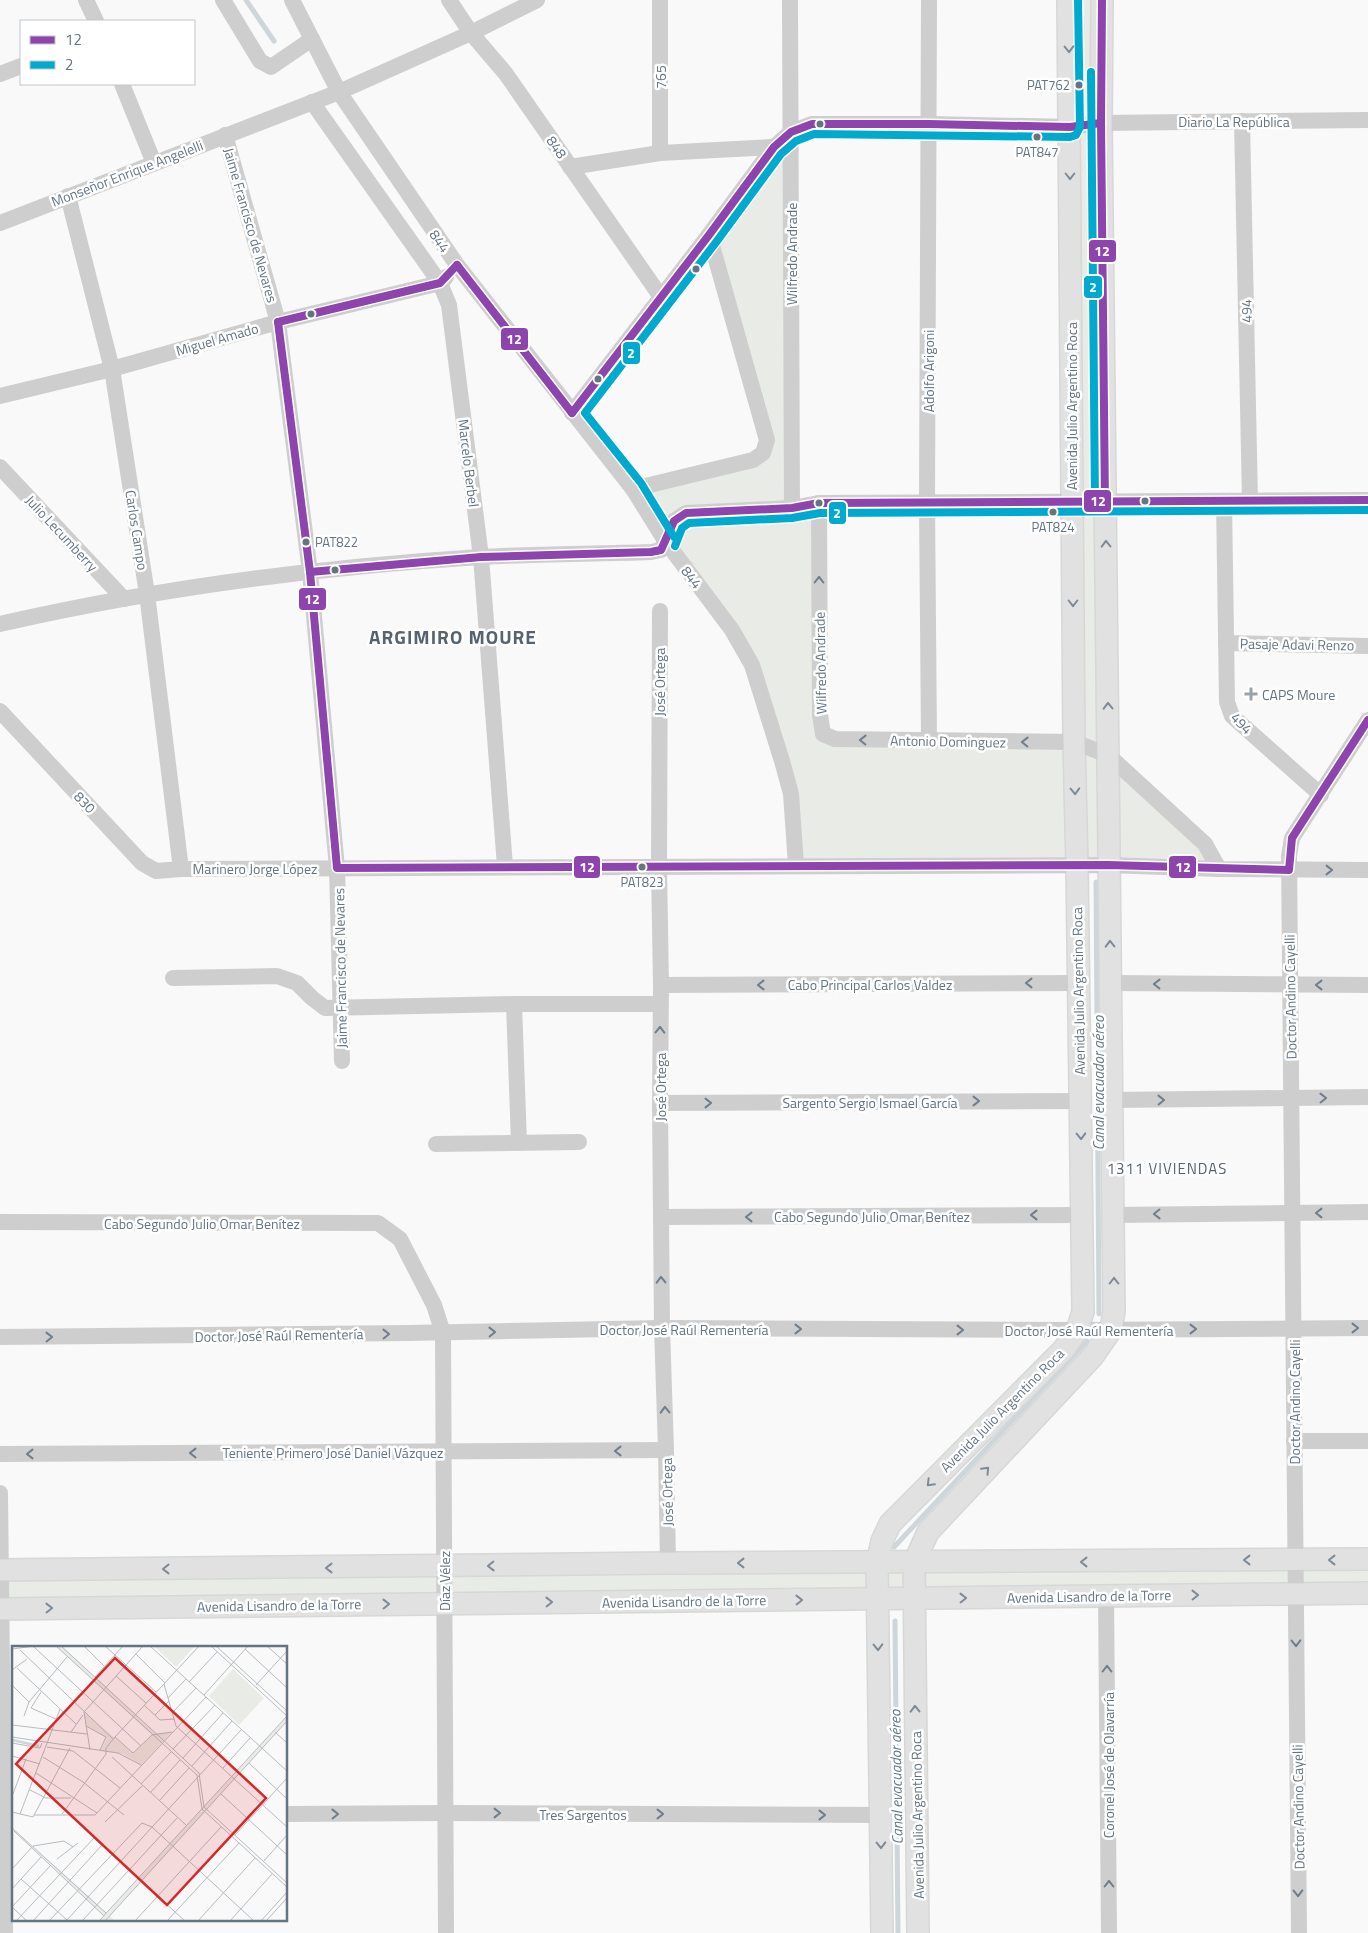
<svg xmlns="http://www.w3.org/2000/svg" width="1368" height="1933" font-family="'Titillium Web',sans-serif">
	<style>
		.green { fill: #e8ebe6 }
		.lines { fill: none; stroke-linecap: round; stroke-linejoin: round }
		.stream { stroke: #ced6da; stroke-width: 5 }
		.major-casing { stroke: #d6d7d7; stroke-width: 24 }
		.minor { stroke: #cececf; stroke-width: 16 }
		.major { stroke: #e1e1e2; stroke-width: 21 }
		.bus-1-casing { stroke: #fff; stroke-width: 11 }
		.bus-2-casing { stroke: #fff; stroke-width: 11 }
		.bus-1 { stroke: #8e44ad; stroke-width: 8 }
		.bus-2 { stroke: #00a9ce; stroke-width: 8 }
		.oneway { stroke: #7e8a95 }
		.oneway2 { stroke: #707d8a }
		.bus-dot { fill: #657482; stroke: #fff; stroke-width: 2 }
		.poi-dot { fill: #99a3ac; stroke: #fff; stroke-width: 2 }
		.labels { text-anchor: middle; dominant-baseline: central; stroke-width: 5; stroke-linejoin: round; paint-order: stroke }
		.bus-label { font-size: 13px; fill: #657482; stroke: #fff }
		.street-label { font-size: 14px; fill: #657482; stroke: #fff }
		.poi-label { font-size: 14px; fill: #657482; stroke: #fff; text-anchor: start }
		.water-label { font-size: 15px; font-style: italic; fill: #657a83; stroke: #fff }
		.neighbourhood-label { font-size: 15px; letter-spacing: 1px; fill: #57636e; stroke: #fff }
		.district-label { font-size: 19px; font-weight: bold; letter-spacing: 1px; fill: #57636e; stroke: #fff }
		.inset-river { fill: none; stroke: #ced6da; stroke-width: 2.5 }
		.inset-road { fill: none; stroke: #b5bcc2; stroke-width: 1 }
		.view { fill: #d62828; fill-opacity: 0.15; stroke: #d62828; stroke-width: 2.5 }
		.inset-edge { fill: none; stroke: #657482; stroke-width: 2.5 }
		.line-badge { stroke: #fff; stroke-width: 2 }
		.badge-label { font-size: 14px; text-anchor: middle; font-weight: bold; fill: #fff }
	</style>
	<rect width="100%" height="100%" fill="#f9f9f9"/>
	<g class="green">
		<path d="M1068,0h34l6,755 111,114 -423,-4 -5,-71 -39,-129 -119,-176 130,-36 -54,-218 82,-103 1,376 27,-5 4,231 251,8z"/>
		<path d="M1368,1559v34l-1368,16v-39z"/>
	</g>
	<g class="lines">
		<g class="stream">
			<path d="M246,0l28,41"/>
			<path d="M1096,882l3,432"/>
			<path d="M894,1547l193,-206"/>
			<path d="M895,1621l3,312"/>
		</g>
		<defs>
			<g id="major">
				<path d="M0,1570l668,-7 700,-4"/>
				<path d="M0,1609l1368,-16"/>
				<path d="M882,1933l-5,-369 5,-23 8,-17 174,-175 13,-19 6,-18 -6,-446 -3,-124 -6,-742"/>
				<path d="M918,1933l-4,-370 14,-31 165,-176 18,-26 3,-19 -13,-1188 1,-123"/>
			</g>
		</defs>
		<use href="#major" class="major-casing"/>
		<g class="minor">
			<path d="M86,0l10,21"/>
			<path d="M223,0l37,61 11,6 41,-28"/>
			<path d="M292,0l47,92 118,173 176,224 33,53 66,88 20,35 30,96 9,33 5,71"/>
			<path d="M449,0l22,33 35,41 155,223"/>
			<path d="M660,0v153"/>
			<path d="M790,0l2,508"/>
			<path d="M929,0l-2,504 2,237"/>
			<path d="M0,74l21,-8"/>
			<path d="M122,84l32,79"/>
			<path d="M312,102l128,181 9,22 32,252 24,309"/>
			<path d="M1242,121l8,380"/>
			<path d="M225,135l53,187 32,250 27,296 5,193"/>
			<path d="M570,167l90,-14 114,-6"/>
			<path d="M68,196l44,173 35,225 34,275"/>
			<path d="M0,223l339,-131 132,-59 66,-33"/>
			<path d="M0,396l112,-27 166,-47 162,-39 6,-6"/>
			<path d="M572,413l137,-178 65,-88 17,-15 21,-8h117l141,3 31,-4 267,-3"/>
			<path d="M0,467l124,132"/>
			<path d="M633,489l120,-29 10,-7 4,-13 -58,-205"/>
			<path d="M1224,501l3,201 5,14 89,79"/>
			<path d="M819,503l1,212 3,19 12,5 239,3 34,13 97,89 14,25"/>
			<path d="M660,611l-1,257 2,117 -1,118 2,225 4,122 2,113"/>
			<path d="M0,624c157,-36 319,-57 480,-67 57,-3 114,-3 171,-5l10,-2 13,-29 12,-8 106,-5 27,-5 549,-3"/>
			<path d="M1226,643l142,3"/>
			<path d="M0,711l142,152 14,8 25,-2 927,-4 111,4 149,1"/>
			<path d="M173,978l104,-2 20,7 15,15 13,10 189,-4h146"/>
			<path d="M1111,983l257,2"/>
			<path d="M661,985l417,-2"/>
			<path d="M514,1004l5,139"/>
			<path d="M1112,1100l256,-3"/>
			<path d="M660,1103l420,-2"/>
			<path d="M436,1144l143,-2"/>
			<path d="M1114,1215l254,-3"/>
			<path d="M661,1217l421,-2"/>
			<path d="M0,1222l378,1 22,16 34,66 9,28 3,600"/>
			<path d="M0,1337l409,-4 253,-5 415,2 291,-2"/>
			<path d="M1294,1441h74"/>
			<path d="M0,1454l666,-4"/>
			<path d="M0,1493l5,440"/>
			<path d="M1106,1596l3,337"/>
			<path d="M286,1814l159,-1 435,2"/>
			<path d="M1299,1933l-10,-1077 3,-18 76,-118"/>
		</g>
		<use href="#major" class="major"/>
		<defs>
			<g id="bus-1">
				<path d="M1102,0l-1,123 4,379"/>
				<path d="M457,265l115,148"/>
				<path d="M278,322l32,250 27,296 771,-3 181,5 3,-32 76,-118"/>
				<path d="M278,322l162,-39 17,-18"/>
				<path d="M572,413l137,-178 65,-88 17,-15 21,-8h117l141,3 31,-4"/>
				<path d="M310,572l171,-15 170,-5 10,-2 13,-29 12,-8 106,-5 27,-5 549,-3"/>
			</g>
			<g id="bus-2">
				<path d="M1091,72l4,430"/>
				<path d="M674,537l-33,-54 -56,-70 132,-172 64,-87 15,-13 18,-7 256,3 6,-2 4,-8 -2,-127"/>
				<path d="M675,546l7,-18 7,-5 103,-5 28,-5 548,-3"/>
			</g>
		</defs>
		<use href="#bus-1" class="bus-1-casing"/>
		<use href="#bus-2" class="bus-2-casing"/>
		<use href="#bus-1" class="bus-1"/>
		<use href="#bus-2" class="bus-2"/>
	</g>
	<defs><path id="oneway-chevron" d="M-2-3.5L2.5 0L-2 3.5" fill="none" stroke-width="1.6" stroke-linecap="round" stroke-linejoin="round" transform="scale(1.25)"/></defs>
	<g class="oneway">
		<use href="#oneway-chevron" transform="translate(1069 49) rotate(89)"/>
		<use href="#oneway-chevron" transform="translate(1070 176) rotate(90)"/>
		<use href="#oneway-chevron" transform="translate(1106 544) rotate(-91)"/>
		<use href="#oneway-chevron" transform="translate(1073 603) rotate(90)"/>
		<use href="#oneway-chevron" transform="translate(1108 706) rotate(-91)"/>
		<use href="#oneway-chevron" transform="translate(1075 791) rotate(88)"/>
		<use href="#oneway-chevron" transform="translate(1110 944) rotate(-91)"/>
		<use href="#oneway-chevron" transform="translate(1081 1136) rotate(89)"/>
		<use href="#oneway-chevron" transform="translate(1114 1281) rotate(-90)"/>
		<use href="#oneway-chevron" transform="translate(986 1470) rotate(-47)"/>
		<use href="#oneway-chevron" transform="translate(930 1483) rotate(135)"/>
		<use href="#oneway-chevron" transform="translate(1247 1560) rotate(180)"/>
		<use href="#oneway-chevron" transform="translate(1332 1560) rotate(180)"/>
		<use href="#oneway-chevron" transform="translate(1084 1562) rotate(180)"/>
		<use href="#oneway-chevron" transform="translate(741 1563) rotate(180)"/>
		<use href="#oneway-chevron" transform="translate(491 1566) rotate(179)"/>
		<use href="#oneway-chevron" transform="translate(329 1568) rotate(180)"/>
		<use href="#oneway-chevron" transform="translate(166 1569) rotate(180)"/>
		<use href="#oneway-chevron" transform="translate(1195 1595) rotate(-1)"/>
		<use href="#oneway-chevron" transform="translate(963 1598) rotate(-1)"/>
		<use href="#oneway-chevron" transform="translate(799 1600) rotate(-1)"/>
		<use href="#oneway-chevron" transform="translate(549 1602) rotate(-1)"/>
		<use href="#oneway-chevron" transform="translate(386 1604) rotate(-1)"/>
		<use href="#oneway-chevron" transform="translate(49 1608) rotate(-1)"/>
		<use href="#oneway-chevron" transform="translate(878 1647) rotate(89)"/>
		<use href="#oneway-chevron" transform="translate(915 1709) rotate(-91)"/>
		<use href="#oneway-chevron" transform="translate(881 1845) rotate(89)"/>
	</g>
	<g class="oneway2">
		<use href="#oneway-chevron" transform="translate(819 580) rotate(-90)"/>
		<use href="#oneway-chevron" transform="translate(863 740) rotate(-179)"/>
		<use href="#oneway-chevron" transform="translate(1025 742) rotate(-179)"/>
		<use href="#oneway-chevron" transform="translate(1329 870)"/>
		<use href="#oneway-chevron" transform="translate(1029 983) rotate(180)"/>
		<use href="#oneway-chevron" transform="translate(1157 984) rotate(-179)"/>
		<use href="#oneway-chevron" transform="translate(761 985) rotate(180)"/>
		<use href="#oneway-chevron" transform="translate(1319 985) rotate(180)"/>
		<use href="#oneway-chevron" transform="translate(660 1030) rotate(-89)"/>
		<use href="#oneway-chevron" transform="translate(1323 1098) rotate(-1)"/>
		<use href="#oneway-chevron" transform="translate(1161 1100) rotate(-1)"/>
		<use href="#oneway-chevron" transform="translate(976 1101)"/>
		<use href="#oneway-chevron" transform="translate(708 1103)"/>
		<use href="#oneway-chevron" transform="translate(1319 1213) rotate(180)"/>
		<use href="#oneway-chevron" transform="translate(1157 1214) rotate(179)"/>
		<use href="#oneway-chevron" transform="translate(1034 1215) rotate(180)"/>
		<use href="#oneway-chevron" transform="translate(749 1217) rotate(180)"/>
		<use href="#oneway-chevron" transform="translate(661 1280) rotate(-91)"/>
		<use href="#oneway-chevron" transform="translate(1355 1328)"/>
		<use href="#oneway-chevron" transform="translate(798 1329)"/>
		<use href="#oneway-chevron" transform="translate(1193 1329)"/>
		<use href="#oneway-chevron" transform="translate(960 1330)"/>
		<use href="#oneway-chevron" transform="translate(492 1332) rotate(-1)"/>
		<use href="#oneway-chevron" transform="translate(386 1334) rotate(-1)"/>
		<use href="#oneway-chevron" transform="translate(49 1337) rotate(-1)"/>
		<use href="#oneway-chevron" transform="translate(665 1410) rotate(-92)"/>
		<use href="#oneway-chevron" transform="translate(618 1451) rotate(180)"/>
		<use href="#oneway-chevron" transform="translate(193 1453) rotate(180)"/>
		<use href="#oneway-chevron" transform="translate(30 1454) rotate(180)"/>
		<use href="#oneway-chevron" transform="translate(1296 1643) rotate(89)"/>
		<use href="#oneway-chevron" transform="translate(1107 1669) rotate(-90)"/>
		<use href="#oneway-chevron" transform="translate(497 1813)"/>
		<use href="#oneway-chevron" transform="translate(335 1814) rotate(-1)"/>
		<use href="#oneway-chevron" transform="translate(660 1814)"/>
		<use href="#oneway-chevron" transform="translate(822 1815)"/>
		<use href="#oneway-chevron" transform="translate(1109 1884) rotate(-90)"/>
		<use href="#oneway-chevron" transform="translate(1298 1893) rotate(89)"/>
	</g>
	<g class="bus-dot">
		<circle cx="1079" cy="85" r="4.5"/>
		<circle cx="820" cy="124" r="4.5"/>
		<circle cx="1037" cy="137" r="4.5"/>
		<circle cx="696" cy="269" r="4.5"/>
		<circle cx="311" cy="314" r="4.5"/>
		<circle cx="598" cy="379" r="4.5"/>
		<circle cx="1145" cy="501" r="4.5"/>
		<circle cx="819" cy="503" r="4.5"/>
		<circle cx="1053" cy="512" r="4.5"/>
		<circle cx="306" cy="542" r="4.5"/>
		<circle cx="335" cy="570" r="4.5"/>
		<circle cx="642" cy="867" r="4.5"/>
	</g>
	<path class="poi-dot" d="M1248.5 686.5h5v5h5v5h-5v5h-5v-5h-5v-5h5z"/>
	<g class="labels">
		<g class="bus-label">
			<text x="1070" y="85" text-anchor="end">PAT762</text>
			<text x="1037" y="152">PAT847</text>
			<text x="1053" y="527">PAT824</text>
			<text x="315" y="542" text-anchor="start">PAT822</text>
			<text x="642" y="882">PAT823</text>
		</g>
		<g class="street-label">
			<text transform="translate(660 77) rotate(-90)">765</text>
			<text x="1234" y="121">Diario La República</text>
			<text transform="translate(557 147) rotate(55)">848</text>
			<text transform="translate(127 173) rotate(-21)">Monseñor Enrique Angelelli</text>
			<text transform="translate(251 225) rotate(74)">Jaime Francisco de Nevares</text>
			<text transform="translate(440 241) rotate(56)">844</text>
			<text transform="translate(791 254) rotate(-90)">Wilfredo Andrade</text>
			<text transform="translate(1246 311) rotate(-91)">494</text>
			<text transform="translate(217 339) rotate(-16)">Miguel Amado</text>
			<text transform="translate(928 371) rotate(-90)">Adolfo Arigoni</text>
			<text transform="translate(1071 406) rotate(-90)">Avenida Julio Argentino Roca</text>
			<text transform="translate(469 463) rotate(83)">Marcelo Berbel</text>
			<text transform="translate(137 530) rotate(81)">Carlos Campo</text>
			<text transform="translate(62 533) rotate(47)">Julio Lecumberry</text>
			<text transform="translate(692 577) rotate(53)">844</text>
			<text transform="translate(1297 644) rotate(1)">Pasaje Adavi Renzo</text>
			<text transform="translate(820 663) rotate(-91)">Wilfredo Andrade</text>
			<text transform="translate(659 682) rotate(-90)">José Ortega</text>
			<text transform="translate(1242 723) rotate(47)">494</text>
			<text transform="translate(948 741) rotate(1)">Antonio Dominguez</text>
			<text transform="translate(85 802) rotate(47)">830</text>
			<text x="255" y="868">Marinero Jorge López</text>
			<text transform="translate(340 968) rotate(-91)">Jaime Francisco de Nevares</text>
			<text x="870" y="984">Cabo Principal Carlos Valdez</text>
			<text transform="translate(1078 991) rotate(-91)">Avenida Julio Argentino Roca</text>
			<text transform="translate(1290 997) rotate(-91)">Doctor Andino Cayelli</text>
			<text transform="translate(660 1087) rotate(-90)">José Ortega</text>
			<text x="870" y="1102">Sargento Sergio Ismael García</text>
			<text x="872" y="1216">Cabo Segundo Julio Omar Benítez</text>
			<text x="202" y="1223">Cabo Segundo Julio Omar Benítez</text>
			<text x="684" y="1329">Doctor José Raúl Rementería</text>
			<text x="1089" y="1330">Doctor José Raúl Rementería</text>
			<text transform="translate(279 1335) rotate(-1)">Doctor José Raúl Rementería</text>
			<text transform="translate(1294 1402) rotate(-90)">Doctor Andino Cayelli</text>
			<text transform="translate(1002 1410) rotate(-45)">Avenida Julio Argentino Roca</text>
			<text x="333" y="1452">Teniente Primero José Daniel Vázquez</text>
			<text transform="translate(667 1492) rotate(-91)">José Ortega</text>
			<text transform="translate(444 1581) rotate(-90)">Díaz Vélez</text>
			<text transform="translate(1089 1596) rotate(-1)">Avenida Lisandro de la Torre</text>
			<text transform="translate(684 1601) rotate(-1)">Avenida Lisandro de la Torre</text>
			<text transform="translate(279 1605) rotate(-1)">Avenida Lisandro de la Torre</text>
			<text transform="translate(1108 1765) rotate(-90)">Coronel José de Olavarría</text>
			<text transform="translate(1298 1807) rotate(-91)">Doctor Andino Cayelli</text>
			<text x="583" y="1814">Tres Sargentos</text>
			<text transform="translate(917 1815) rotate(-91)">Avenida Julio Argentino Roca</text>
		</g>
		<g class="poi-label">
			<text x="1262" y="694">CAPS Moure</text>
		</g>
		<g class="water-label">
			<text transform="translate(1098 1083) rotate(-90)">Canal evacuador aéreo</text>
			<text transform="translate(896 1777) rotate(-91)">Canal evacuador aéreo</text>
		</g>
		<g class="neighbourhood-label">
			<text x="1167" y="1168">1311 VIVIENDAS</text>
		</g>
		<g class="district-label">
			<text x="453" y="636">ARGIMIRO MOURE</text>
		</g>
	</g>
	<g transform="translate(12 1646)">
		<rect width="275" height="275" fill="#f9f9f9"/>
		<path d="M44,0h6l93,87 17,-1 -31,33 -18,-11 -23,-3 7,-13 -21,-12 -2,-14 49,41 19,-18zM142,0h41l-19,21zM221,23l31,29 -25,27 -30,-29zM275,70v5l-177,195 5,5h-16l5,-5 -87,-84 90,81z" fill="#e8ebe6"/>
		<path class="inset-river" d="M0,94l27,6"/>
		<path class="inset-road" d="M44,0l141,129 5,34 85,78M49,0l138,127 5,34 83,76M72,0l20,20M93,0l51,46M138,0l137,125M199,0l76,70M204,0l71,65M255,0l20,18M22,1l107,99M0,3l23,-3M233,3l42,39M8,4l93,89M124,8l29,29M5,22l59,56M0,24l15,-11M104,30l30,27M83,31l28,-31M177,36l28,-30M152,38l12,42 111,101M0,39l17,17M244,39l31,-34M29,46l-10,16 25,11M192,49l44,-49M156,52l18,-19M132,59l16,15 14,-1M72,66l59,-66M72,66l6,38M160,67l24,-25M143,69l14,-14M12,70l5,-14 38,-45M0,79l75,9M74,80l20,11 -6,13M59,86l12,-17M263,86l12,11M0,91l106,16 23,12M103,91l18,16 19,-18 20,-3M0,97l28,5 2,-5M35,101l26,4 47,37M161,103l42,-44M0,110l28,8M31,111l40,25 41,33M100,111l74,68M171,112l40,-45M237,117l38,36M180,120l40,-45M211,122l27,-30M24,127l61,40M129,138l30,-32M18,144l16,8h25M138,147l30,-33M1,148l13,-35M209,148l66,61M147,155l30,-33M0,166l21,5 37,-69M8,168l40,-105M50,168l44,-60v-6l9,-11 84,-91M22,169h61l111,-118M93,176l37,-36M0,182l94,85M2,185l90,85M223,189l52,-57M45,213l21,-16M251,216l24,-27M0,223l21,-23 31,-5 9,6M9,233l46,41M0,243l29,-32M0,261l38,-41M0,261l15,14M4,275l78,-83 91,83M21,275l69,-76M37,275l93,-98 10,4 102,94M54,275l175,-191M70,275l95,-103M87,275l188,-205M93,275l182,-200M123,275l86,-94M155,275l72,-78M186,275l57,-63M218,275l42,-47M249,275l26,-29M254,275l21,-23"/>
		<path class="view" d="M103,12l151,140 -99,107 -151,-141z"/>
		<rect width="275" height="275" class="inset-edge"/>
	</g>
	<g class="line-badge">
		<rect x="1088" y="239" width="29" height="24" rx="5" fill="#8e44ad"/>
		<rect x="1083" y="275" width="20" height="24" rx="5" fill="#00a9ce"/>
		<rect x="500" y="327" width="29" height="24" rx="5" fill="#8e44ad"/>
		<rect x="622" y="341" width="19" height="24" rx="5" fill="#00a9ce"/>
		<rect x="1083" y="489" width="29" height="24" rx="5" fill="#8e44ad"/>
		<rect x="828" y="501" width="19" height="24" rx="5" fill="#00a9ce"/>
		<rect x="298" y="587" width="29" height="24" rx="5" fill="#8e44ad"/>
		<rect x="573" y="855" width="28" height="24" rx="5" fill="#8e44ad"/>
		<rect x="1168" y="855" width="29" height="24" rx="5" fill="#8e44ad"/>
	</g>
	<g class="badge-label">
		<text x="1102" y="256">12</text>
		<text x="1093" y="292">2</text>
		<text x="514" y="344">12</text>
		<text x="631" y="358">2</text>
		<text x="1098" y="506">12</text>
		<text x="837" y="518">2</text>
		<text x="312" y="604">12</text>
		<text x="587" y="872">12</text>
		<text x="1183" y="872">12</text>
	</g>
	<rect x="20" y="20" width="175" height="65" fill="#ffffff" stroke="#c1c7cd"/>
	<rect x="30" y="36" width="25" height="8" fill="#8e44ad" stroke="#c1c7cd"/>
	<text x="65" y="45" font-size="15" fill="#657482">12</text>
	<rect x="30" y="61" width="25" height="8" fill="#00a9ce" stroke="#c1c7cd"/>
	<text x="65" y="70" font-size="15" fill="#657482">2</text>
</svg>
